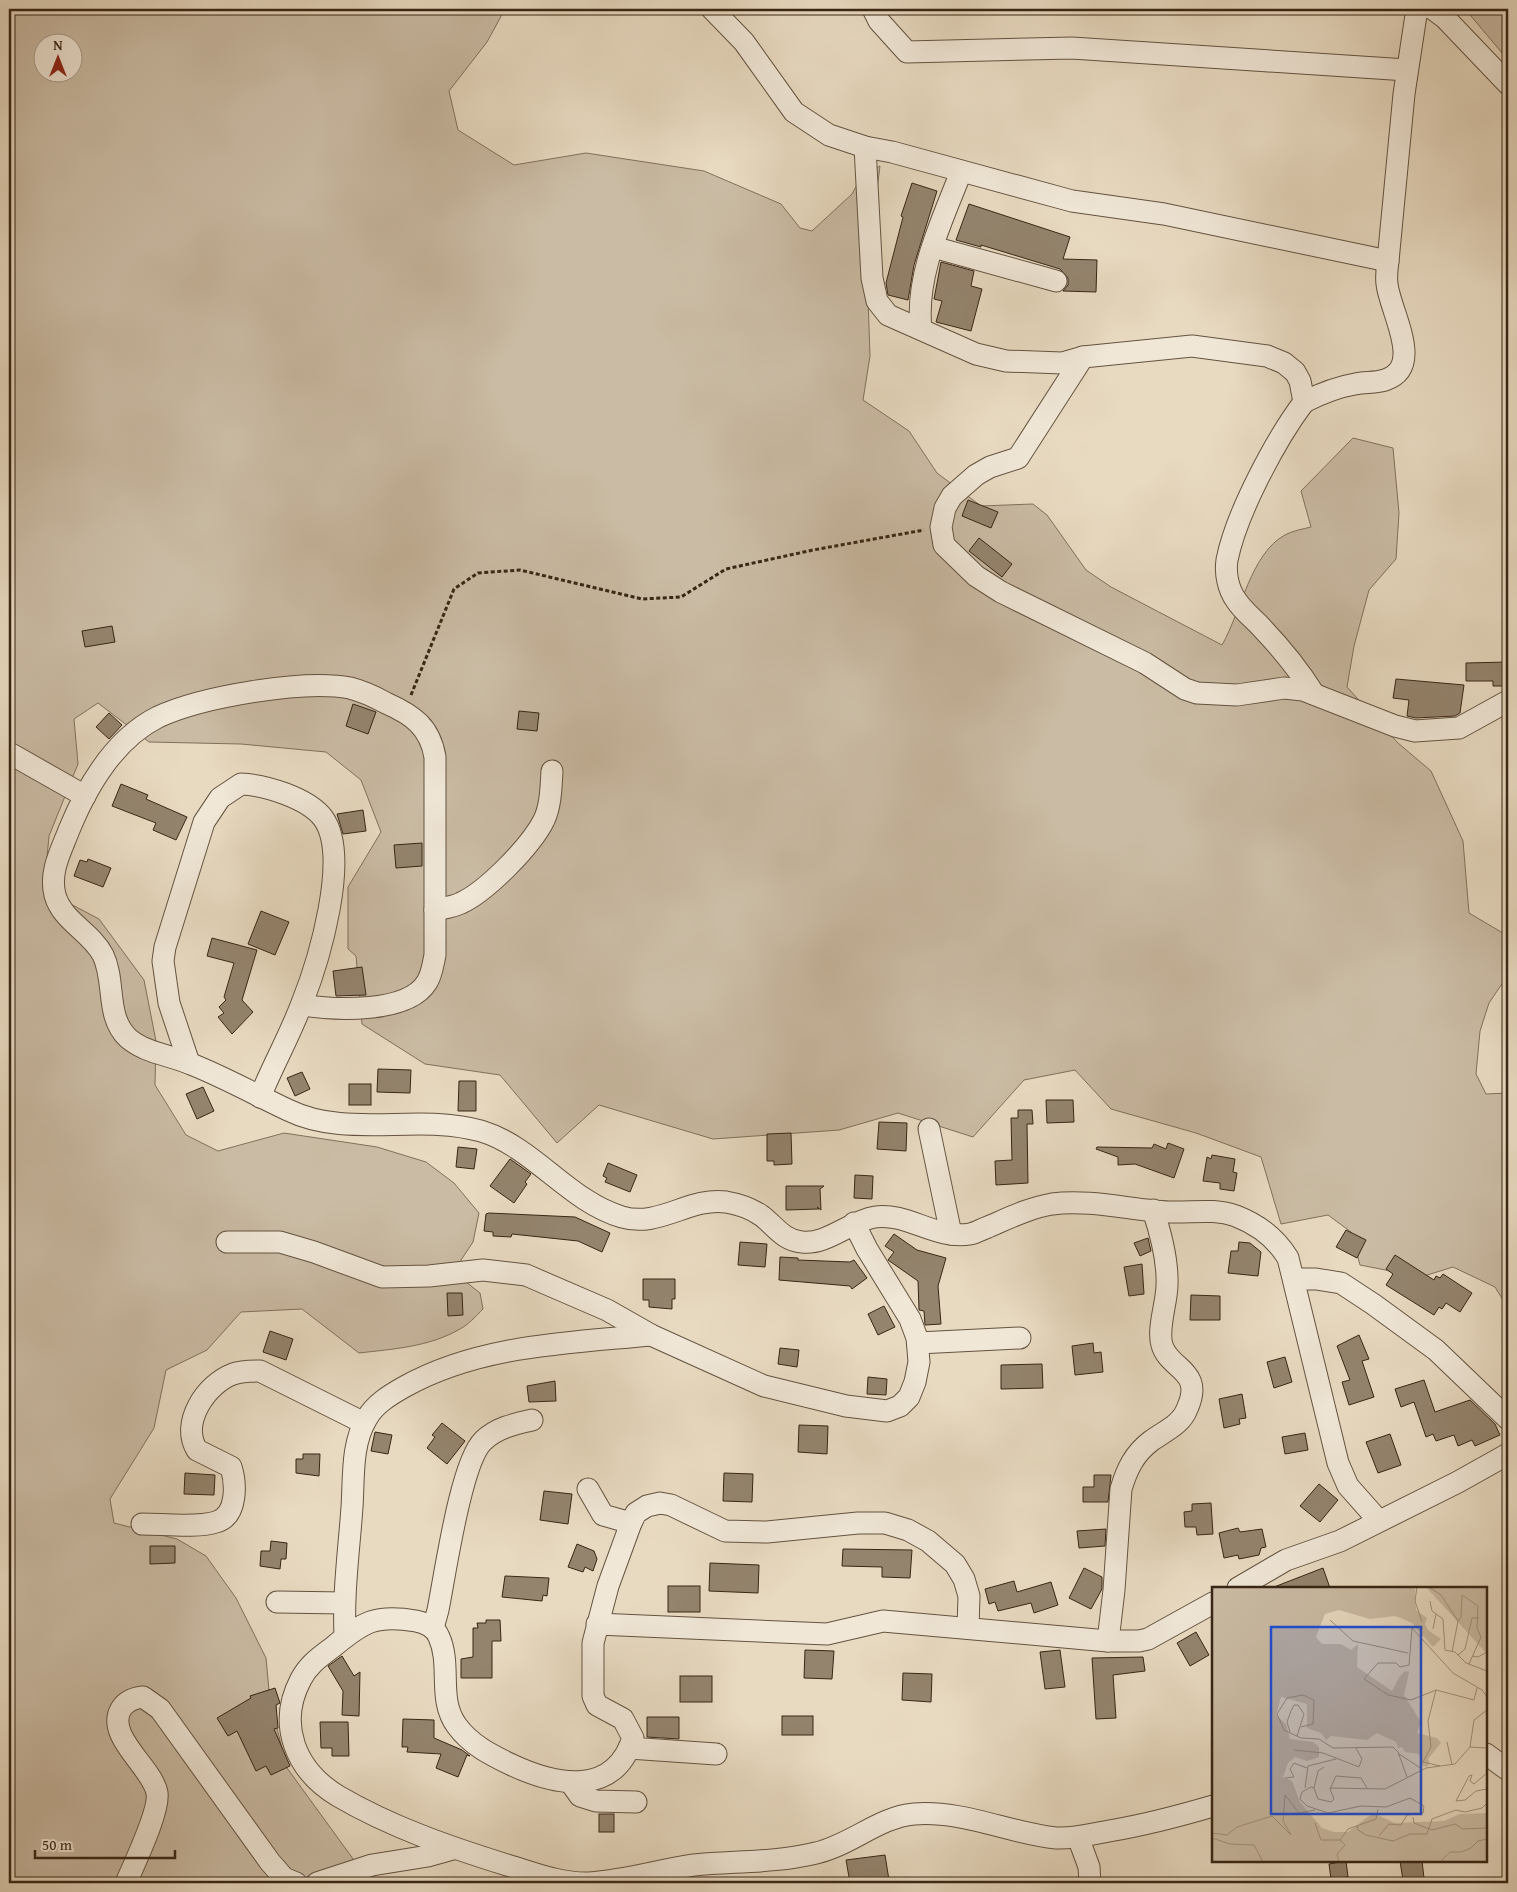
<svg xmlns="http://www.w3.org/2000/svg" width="1517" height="1892" font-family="'Gentium Book Plus',serif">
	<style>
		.green { fill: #cabba4; stroke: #81705c; fill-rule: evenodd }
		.building { fill: #94846e; stroke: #382615 }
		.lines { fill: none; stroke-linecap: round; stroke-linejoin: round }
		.minor-casing { stroke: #645340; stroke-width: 23 }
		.path { stroke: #382615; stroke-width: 3; stroke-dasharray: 4 2.5; stroke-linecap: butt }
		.minor { stroke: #f0e7d7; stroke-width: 21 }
		.inset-road { fill: none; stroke: #a2927c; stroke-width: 1 }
		.view { fill: #1d4ed8; fill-opacity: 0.15; stroke: #1d4ed8; stroke-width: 2.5 }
		.inset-edge { fill: none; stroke: #382615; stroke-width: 2.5 }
	</style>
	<rect width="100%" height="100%" fill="#e8dac1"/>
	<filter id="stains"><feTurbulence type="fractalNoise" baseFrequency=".004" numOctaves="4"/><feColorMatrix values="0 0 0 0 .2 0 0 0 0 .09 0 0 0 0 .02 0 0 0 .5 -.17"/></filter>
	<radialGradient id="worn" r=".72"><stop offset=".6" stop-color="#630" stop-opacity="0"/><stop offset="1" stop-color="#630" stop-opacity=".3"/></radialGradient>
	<g class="green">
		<path d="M9,9h496l-18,33 -38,49 9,39 56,35 72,-12 118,18 77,33 19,24 12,3 40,-37 11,-20 17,-8 -13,103 3,87 -7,44 46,31 28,42 44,33 52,-2 14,11 39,55 25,17 111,58c19,-33 29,-92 63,-110 7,-4 18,-6 26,-8l-10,-36 52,-53 40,10 6,65 -3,46 -27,31 -15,56 -7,41 51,56 33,28 32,70 6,72 39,23v39l-19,28 -9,28 -4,43 10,20 22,-1v215l-13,-21 -42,-20 -32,10 -61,-12 -9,-33 -23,-17 -47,9 -20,-67 -65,-24 -85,-24 -36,-39 -51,10 -51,57 -75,-24 -59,17 -126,9 -114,-34 -42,38 -57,-68 -75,-11 -63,-40 -6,-68 -8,-7v-62l33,-55 -20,-52 -35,-28 -85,-8 -92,-2 -51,-39 -24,16 4,45 -29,72 -5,54 55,29 45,61 12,61 -1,44 31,50 32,16 66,-18 93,14 49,15 28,21 25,30 -6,29 -12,18v18l19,15 3,16c-7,7 -15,16 -23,20 -31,18 -67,20 -101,24l-57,-44 -61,3 -34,38 -41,20 -12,58 -44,71 4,24 63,16 29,17 30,42 30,60 4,43 17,67 69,95 23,20h-370zM42,42h30v30h-30z"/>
		<path d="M1465,9h43v51z"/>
	</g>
	<g class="building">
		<path d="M912,183l25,8 -23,74 -6,35 -20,-5 -2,-12 17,-66 -2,-1z"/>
		<path d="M969,204l101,33 -7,22 34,1 -1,32 -33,-1 5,-6v-7l-8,-9 -79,-24v2l-25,-7z"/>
		<path d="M941,262l33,9 -3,15 11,3 -11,42 -35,-9 6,-21 -8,-2z"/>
		<path d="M968,500l30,12 -7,16 -29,-12z"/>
		<path d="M979,538l33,26 -10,13 -33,-26z"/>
		<path d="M112,626l3,16 -30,5 -3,-16z"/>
		<path d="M1508,662v24h-15v-5h-27v-18z"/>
		<path d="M1396,679l68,6 -4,28 -5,3 -39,2 -9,-2 2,-16 -16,-2z"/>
		<path d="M353,704l23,8 -8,22 -22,-8z"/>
		<path d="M519,711l20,2 -2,18 -20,-2z"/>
		<path d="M109,713l13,12 -13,14 -13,-12z"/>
		<path d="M121,784l27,11 -2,4 41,18 -11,23 -23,-10 3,-7 -44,-17z"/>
		<path d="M363,810l3,21 -23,3 -6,-20z"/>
		<path d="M422,843v23l-26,2 -2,-23z"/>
		<path d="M88,859l23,9 -8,19 -29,-11 6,-16 7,2z"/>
		<path d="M261,911l28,11 -14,33 -27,-11z"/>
		<path d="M212,938l45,12 -15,50 11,12 -21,22 -14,-17 6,-4 -5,-6 7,-7 -2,-3 10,-34 -27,-7z"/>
		<path d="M362,967l4,28 -30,1 -3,-25z"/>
		<path d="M378,1069l33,1 -1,23 -33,-1z"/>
		<path d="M302,1072l8,17 -15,7 -8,-18z"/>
		<path d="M459,1081h17v30h-18z"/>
		<rect x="349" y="1084" width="22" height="21"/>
		<path d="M203,1087l11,24 -17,8 -11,-25z"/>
		<path d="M1046,1100h27l1,22 -27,1z"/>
		<path d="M1018,1110h14l1,14h-6l1,59 -32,2 -1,-24 17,-1 -1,-42h7z"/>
		<path d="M879,1122l28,1 -1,28 -29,-2z"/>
		<path d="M791,1133l1,31 -18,1v-4h-7v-27z"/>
		<path d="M1168,1143l16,6 -10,29 -39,-14 -17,1v-8l-22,-8 1,-2 55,1 2,-4 12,5z"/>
		<path d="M458,1147l19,2 -3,20 -18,-2z"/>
		<path d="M1212,1155l23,4 -2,13 4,1 -3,18 -14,-2v-6l-17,-2 4,-24 4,2z"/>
		<path d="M510,1159l21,15 -6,8 2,2 -13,19 -24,-17z"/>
		<path d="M608,1163l29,12 -7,17 -25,-10 2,-4 -4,-2z"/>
		<path d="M855,1175l18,1 -1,23 -18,-1z"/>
		<path d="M786,1186h38l-4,3 1,21 -4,-3 2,2 -33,1z"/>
		<path d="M489,1213l86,4 35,16 -8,19 -24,-11 -66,-7 -1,3 -18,-1v-4l-9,-1 2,-17z"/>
		<path d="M1346,1230l20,10 -9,18 -21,-11z"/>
		<path d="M894,1234l23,16 29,8 -8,28 3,38 -16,1 -1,-14 -5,-1 -1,-29 -30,-21 6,-8 -9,-6z"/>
		<path d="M1148,1238l3,13 -11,5 -6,-13z"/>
		<path d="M740,1242l27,2 -2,23 -27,-2z"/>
		<path d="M1239,1242l11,1 11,9 -3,24 -30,-3 3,-22h7z"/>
		<path d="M1395,1255l39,25 2,-4 4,2 3,-4 29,19 -12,19 -14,-9 -4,6 -3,-2 -5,8 -48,-30 7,-11 -7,-5z"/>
		<path d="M780,1257l18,1v2l52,2 4,-2 13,18 -15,11 -2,-3 -71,-6z"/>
		<path d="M1142,1264l2,30 -15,2 -5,-29z"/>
		<path d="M643,1279h32v20h-3v10l-23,-2v-7h-6z"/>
		<path d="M447,1293h15l1,22 -15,1z"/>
		<path d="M1191,1295l29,1v24h-30z"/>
		<path d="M884,1306l11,21 -17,8 -10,-21z"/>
		<path d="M270,1331l23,8 -7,21 -23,-8z"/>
		<path d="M1359,1335l10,24 -7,2 12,36 -25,8 -7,-23 8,-2 -13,-34z"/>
		<path d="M1093,1343l1,10 7,-1 2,20 -28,3 -3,-29z"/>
		<path d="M780,1348l19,2 -2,17 -19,-3z"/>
		<path d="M1285,1357l7,25 -18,6 -7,-26z"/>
		<path d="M1042,1364l1,24 -42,1v-24z"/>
		<path d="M868,1377l19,2 -1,16 -19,-1z"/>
		<path d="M1424,1380l11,32 35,-12 25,24 5,11 -25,11 -3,-6 -14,6 -4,-11 -18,6 -3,-7 -7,3 -12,-35 -13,5 -6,-18z"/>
		<path d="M555,1381l1,20 -27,1 -2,-16z"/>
		<path d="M1242,1394l4,24 -7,1 1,5 -16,4 -5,-29z"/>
		<path d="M442,1423l23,18 -18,23 -20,-16 8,-11 -3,-2z"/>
		<path d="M799,1425l29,1 -1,28 -29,-2z"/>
		<path d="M375,1432l17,3 -4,19 -17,-3z"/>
		<path d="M1305,1433l3,17 -23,4 -3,-17z"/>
		<path d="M1390,1434l11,31 -23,8 -12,-31z"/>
		<path d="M303,1454h17l-1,22 -23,-3v-14h7z"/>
		<path d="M185,1473l30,2 -1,20 -30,-1z"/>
		<path d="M724,1473l29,1 -1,28 -29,-1z"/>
		<path d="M1094,1475h17l-3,27h-25v-15h11z"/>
		<path d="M1319,1484l19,16 -18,22 -20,-16z"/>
		<path d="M544,1491l28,3 -4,30 -28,-4z"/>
		<path d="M1211,1503l2,31 -16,1 -1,-8h-11l-1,-15 8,-1v-7z"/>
		<path d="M1238,1528l2,4 22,-3 4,18 -5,1 -2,7 -20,4 -1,-4 -14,3 -5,-25z"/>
		<path d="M1106,1529l-1,17 -26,2 -2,-17z"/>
		<path d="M271,1541l16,2 -1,16h-5l-1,10 -20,-3 1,-15h9z"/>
		<path d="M577,1544l17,7 3,8 -4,12 -8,-4 -2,5 -15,-5z"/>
		<path d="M150,1546h25v17l-25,1z"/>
		<path d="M843,1549l69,1 -2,28 -28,-1v-10l-40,-1z"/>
		<path d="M710,1563l49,2 -1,28 -49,-2z"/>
		<path d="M1084,1568l18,9v12l-11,20 -22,-11z"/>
		<path d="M1323,1568l7,20h-55l-1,-1z"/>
		<path d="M505,1576l44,2 -2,18 -4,-1 -1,6 -40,-4z"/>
		<path d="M1014,1581l3,11 34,-10 7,23 -24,8 -3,-10 -33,8 -3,-9 -6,2 -4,-15z"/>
		<rect x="668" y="1586" width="32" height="26"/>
		<path d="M486,1620h14l1,21h-9v37h-31v-19l12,-2v-29h5l-1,-5h9z"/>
		<path d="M1196,1632l13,23 -19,11 -13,-23z"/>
		<path d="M805,1650l29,1 -2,28 -28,-1z"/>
		<path d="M1060,1650l5,37 -20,2 -5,-37z"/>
		<path d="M342,1656l12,20 6,-4 -1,44 -17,-1 1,-24 -15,-25z"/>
		<path d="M1143,1657l2,14 -32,4 3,43 -20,1 -4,-61z"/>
		<path d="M903,1673l29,1 -1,28 -29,-2z"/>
		<rect x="680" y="1676" width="32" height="26"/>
		<path d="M275,1688l5,15 -4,2 2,23 -4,1 16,37 -19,9 -5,-9 -10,5 -19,-40 -9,5 -11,-18 34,-20 -1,-2z"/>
		<rect x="782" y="1716" width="31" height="19"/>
		<path d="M647,1717h32v22l-32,-2z"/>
		<path d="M403,1719l31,1v18l28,12 8,6 -3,-1 -9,22 -22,-9 5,-14 -34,-2 1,-5h-6z"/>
		<path d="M320,1722h28l1,34h-17v-8h-11z"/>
		<rect x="599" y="1814" width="15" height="18"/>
		<path d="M885,1855l4,25 -39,3 -4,-23z"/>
		<path d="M1346,1861l2,16 -17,2 -2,-15z"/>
		<path d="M1400,1861h22l2,17 -21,2z"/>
	</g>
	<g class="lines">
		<defs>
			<g id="minor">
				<path d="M712,9l32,33 50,70 35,23 36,12 27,5 180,49 92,13 224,47"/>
				<path d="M873,9l6,12 28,31 165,-4 335,22"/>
				<path d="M1420,9l-4,6 -12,79 -16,167c-1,7 -2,15 -1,23 3,28 38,83 -2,96 -9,3 -20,2 -30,4 -18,3 -35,10 -51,18l-4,-21 -5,-9 -11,-9 -17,-7 -75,-10 -109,11 -65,101 -28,9 -14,8 -24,21 -7,12 -4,19 3,18 32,31 25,16 144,71 40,26 12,4 40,2 47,-7 19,2 92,36 20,5 44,-3 49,-27"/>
				<path d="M1433,9l12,9 63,66"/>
				<path d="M865,147l7,131 5,23 11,14 88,39 30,7 56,2 21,-6"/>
				<path d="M933,247l123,34"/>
				<path d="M921,329c-6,-54 21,-108 40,-157"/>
				<path d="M1304,402c-28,37 -68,112 -77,158 -2,13 1,29 9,40 7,11 17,18 26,28 19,20 37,42 52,66"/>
				<path d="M11,754l74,42"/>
				<path d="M435,910c9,-2 18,-3 26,-7 26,-12 70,-57 83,-83 7,-15 7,-33 8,-49"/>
				<path d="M302,1005c32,5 106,9 125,-23 5,-8 6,-18 8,-27v-198c-5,-30 -22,-42 -49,-54 -11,-6 -24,-12 -36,-15 -46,-9 -149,9 -192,29 -44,22 -71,69 -89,113 -8,21 -20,42 -14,65 7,26 36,37 48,60 13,27 2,61 25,83 17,15 42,17 63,26 33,13 65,31 97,46 59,29 130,3 193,21 53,16 87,70 141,86 37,11 67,-20 104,-15 12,2 26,7 36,14 13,10 22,25 40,26 25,3 48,-21 73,-25 32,-5 61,23 95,17 6,-1 12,-5 18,-7 21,-9 41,-19 64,-23 38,-5 79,6 117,8 23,1 45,-4 67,4 23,9 40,22 52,42l50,205 10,23 31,35"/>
				<path d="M189,1063l-20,-60 -6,-42 2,-14 39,-125 16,-24 21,-14c24,1 67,14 82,34 28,38 -5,145 -21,185 -12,32 -29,62 -42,94"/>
				<path d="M929,1129l22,105"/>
				<path d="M227,1242h53l34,10 68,25 47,-1 54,-6 43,5 81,35 44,25 113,51 82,20 41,5 13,-5 9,-9 6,-15 4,-20 -2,-24 -7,-19 -43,-70 -13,-26"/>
				<path d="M1294,1279h22l25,4 32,21 63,46 72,69"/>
				<path d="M918,1343l102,-5"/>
				<path d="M588,1489l15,26 28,8"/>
				<path d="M142,1524c20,0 57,4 74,-2 22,-6 20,-39 15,-55l-34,-17c-17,-27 9,-66 36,-76 9,-3 18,-3 27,-3l104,52"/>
				<path d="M1238,1588l48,-28 54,-19 118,-59 50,-28"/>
				<path d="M277,1602l67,1"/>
				<path d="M597,1624l230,10 56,-13 225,20h31l9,-2 65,-36"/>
				<path d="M433,1628l5,-18c7,-35 23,-148 45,-169 13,-13 31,-17 49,-21"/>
				<path d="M968,1628l1,-32 -5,-17 -9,-15 -27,-23 -20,-11 -23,-7h-27l-91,9 -42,-1 -54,-26 -11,-2 -13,3 -11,7 -5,10 -23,63 -15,57v53l4,9 26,14 10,19c-19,59 -76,48 -121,27 -21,-10 -41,-20 -55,-39 -20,-27 -5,-60 -18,-89 -4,-10 -13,-14 -23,-16 -41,-7 -53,1 -83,26 -13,10 -24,17 -32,32 -24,45 -6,91 37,117 53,31 111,51 169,69 27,8 54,19 82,18 36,-2 70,-13 105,-18 41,-4 81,-2 122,-12 35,-8 63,-36 98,-39 49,-4 94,19 142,24 18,1 36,-4 53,-7 36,-6 70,-15 104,-25"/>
				<path d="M345,1636c-2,-44 4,-86 7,-129 2,-29 -1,-63 15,-89 8,-14 23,-23 37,-31 75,-42 164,-44 247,-52"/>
				<path d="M1108,1641l6,-51 7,-101c6,-20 13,-35 30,-48 12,-9 30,-16 36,-32 18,-39 -18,-39 -25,-64 -5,-16 5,-43 5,-60 1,-25 -6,-51 -14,-75"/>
				<path d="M629,1748l87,6"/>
				<path d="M1486,1754l22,16"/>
				<path d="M570,1782l10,14 16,5 40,1"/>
				<path d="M1078,1837l11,30 1,16"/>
				<path d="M126,1883c8,-19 34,-72 31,-90 -4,-25 -52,-57 -36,-84 5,-8 12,-11 22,-12l17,12 110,153 14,16 12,5"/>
				<path d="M317,1883l55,-18 56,-9 25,-7"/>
			</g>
		</defs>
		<use href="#minor" class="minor-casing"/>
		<path class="path" d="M411,695l43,-106 24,-16 42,-3 122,29 39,-2 45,-28 87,-19 111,-20"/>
		<use href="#minor" class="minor"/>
	</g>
	<g transform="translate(1212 1587)">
		<rect width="275" height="275" fill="#e8dac1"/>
		<path d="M0,0h203l1,23 11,8 -2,6 3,6 13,9 -8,8 -21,-24 -9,-4 -8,-3 -25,3 -31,-9 -14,4 -9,23 6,7h19l10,6 7,-6 -1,23 35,24 8,-15 5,-5 4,1 -5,23 17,27 -4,11 20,5 4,5 -13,16 2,4 -3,4 -5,-2 -3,-11 -14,-2 -3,-5 -4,1 -2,-6 -19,-9 -10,7 -36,-4 -5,4 -5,-7 -14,-5v-24l-26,-7 -5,18 10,9 4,15 23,3 6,5v10l-12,4 -12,-4 -7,6 -5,14 9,4 8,21 22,26 12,4h14l25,-19 22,10 49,-2 16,-7 27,-1v49h-275zM214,0h61v67z" fill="#cabba4"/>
		<path class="inset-road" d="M205,0l-2,14 7,21M217,0l12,8 17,26 3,-4 1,-22 16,11 -1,22 4,9 -12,27M218,14l2,10 11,8 2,31 10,2 11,11 21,8M118,33l23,21 55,12M221,42l3,-15M240,65l6,-31M246,68l7,-6 7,-31h7M260,69l6,1 9,-5M265,101l-3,12 -38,-10 -25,10 -23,-5 -24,-16 14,-16h18l4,4 9,-2 3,-37 41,45 29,17 5,7M224,103l-8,31 3,26 -8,15 17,4M89,140l12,-3 1,-24 -11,-5 -16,3 -10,16 7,16 17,8 18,1 14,9 60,-1 5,5 9,25M78,145l-3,-10 4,-11 3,-6h4l6,9 -7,22M235,155l5,23M258,160l4,-27 13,-10M258,160l17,1M82,163l29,3 36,14 3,-8 -6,-11M187,167l23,15M275,186l-13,11 -4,-3 2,-6 -3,1 -13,25 9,-1 11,-9 11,-2M73,191l9,-1 -4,-8 4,-6 13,5M93,201l3,-22 28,-7M102,201l4,-17 6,-4M118,201l55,1 41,-21 29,-4 15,-17M155,201l-6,-10 -25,-2 -6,13 4,10 -3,3 -13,-3 -4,-11 -3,-1 -9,5 -2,7 7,7 21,7 33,-7 25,1 24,-9 14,8 -1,7 -16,2 -6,10 -12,-1 -10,12M73,208l14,18 16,-3M201,230l1,6 18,7 23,-6 8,5 24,-1M103,236l6,17h19l8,-11 28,-10 2,-10M145,239l1,4 8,5 27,6 17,-7h17l5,-15 24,-9 9,2 17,-4 5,-5M0,246l15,2 10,-8 35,-11 19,19 -8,-14 2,-26M0,251l18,6 24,1 9,17M127,275l-2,-8 8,-9 -5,-5M228,275l10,-10h11l10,-4 7,-7 9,-2"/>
		<path class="view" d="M59,40h150v187h-150z"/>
		<rect width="275" height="275" class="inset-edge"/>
	</g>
	<rect width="1517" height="1892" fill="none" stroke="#e8dac1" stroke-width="30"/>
	<rect x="10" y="10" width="1497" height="1872" fill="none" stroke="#382615" stroke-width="2.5"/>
	<rect x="15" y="15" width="1487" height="1862" fill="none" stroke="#382615"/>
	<g transform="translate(58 58)"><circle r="24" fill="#f0e7d7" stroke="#a69a89"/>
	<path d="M0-4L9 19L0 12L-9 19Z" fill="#8f2418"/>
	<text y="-8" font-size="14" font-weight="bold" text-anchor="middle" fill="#382615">N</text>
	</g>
	<path d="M35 1850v8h140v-8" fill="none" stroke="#382615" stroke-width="2.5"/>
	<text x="42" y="1850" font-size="15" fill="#382615" stroke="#f0e7d7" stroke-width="4" paint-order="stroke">50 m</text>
	<rect width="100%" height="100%" filter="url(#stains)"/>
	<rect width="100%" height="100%" fill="url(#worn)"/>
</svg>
